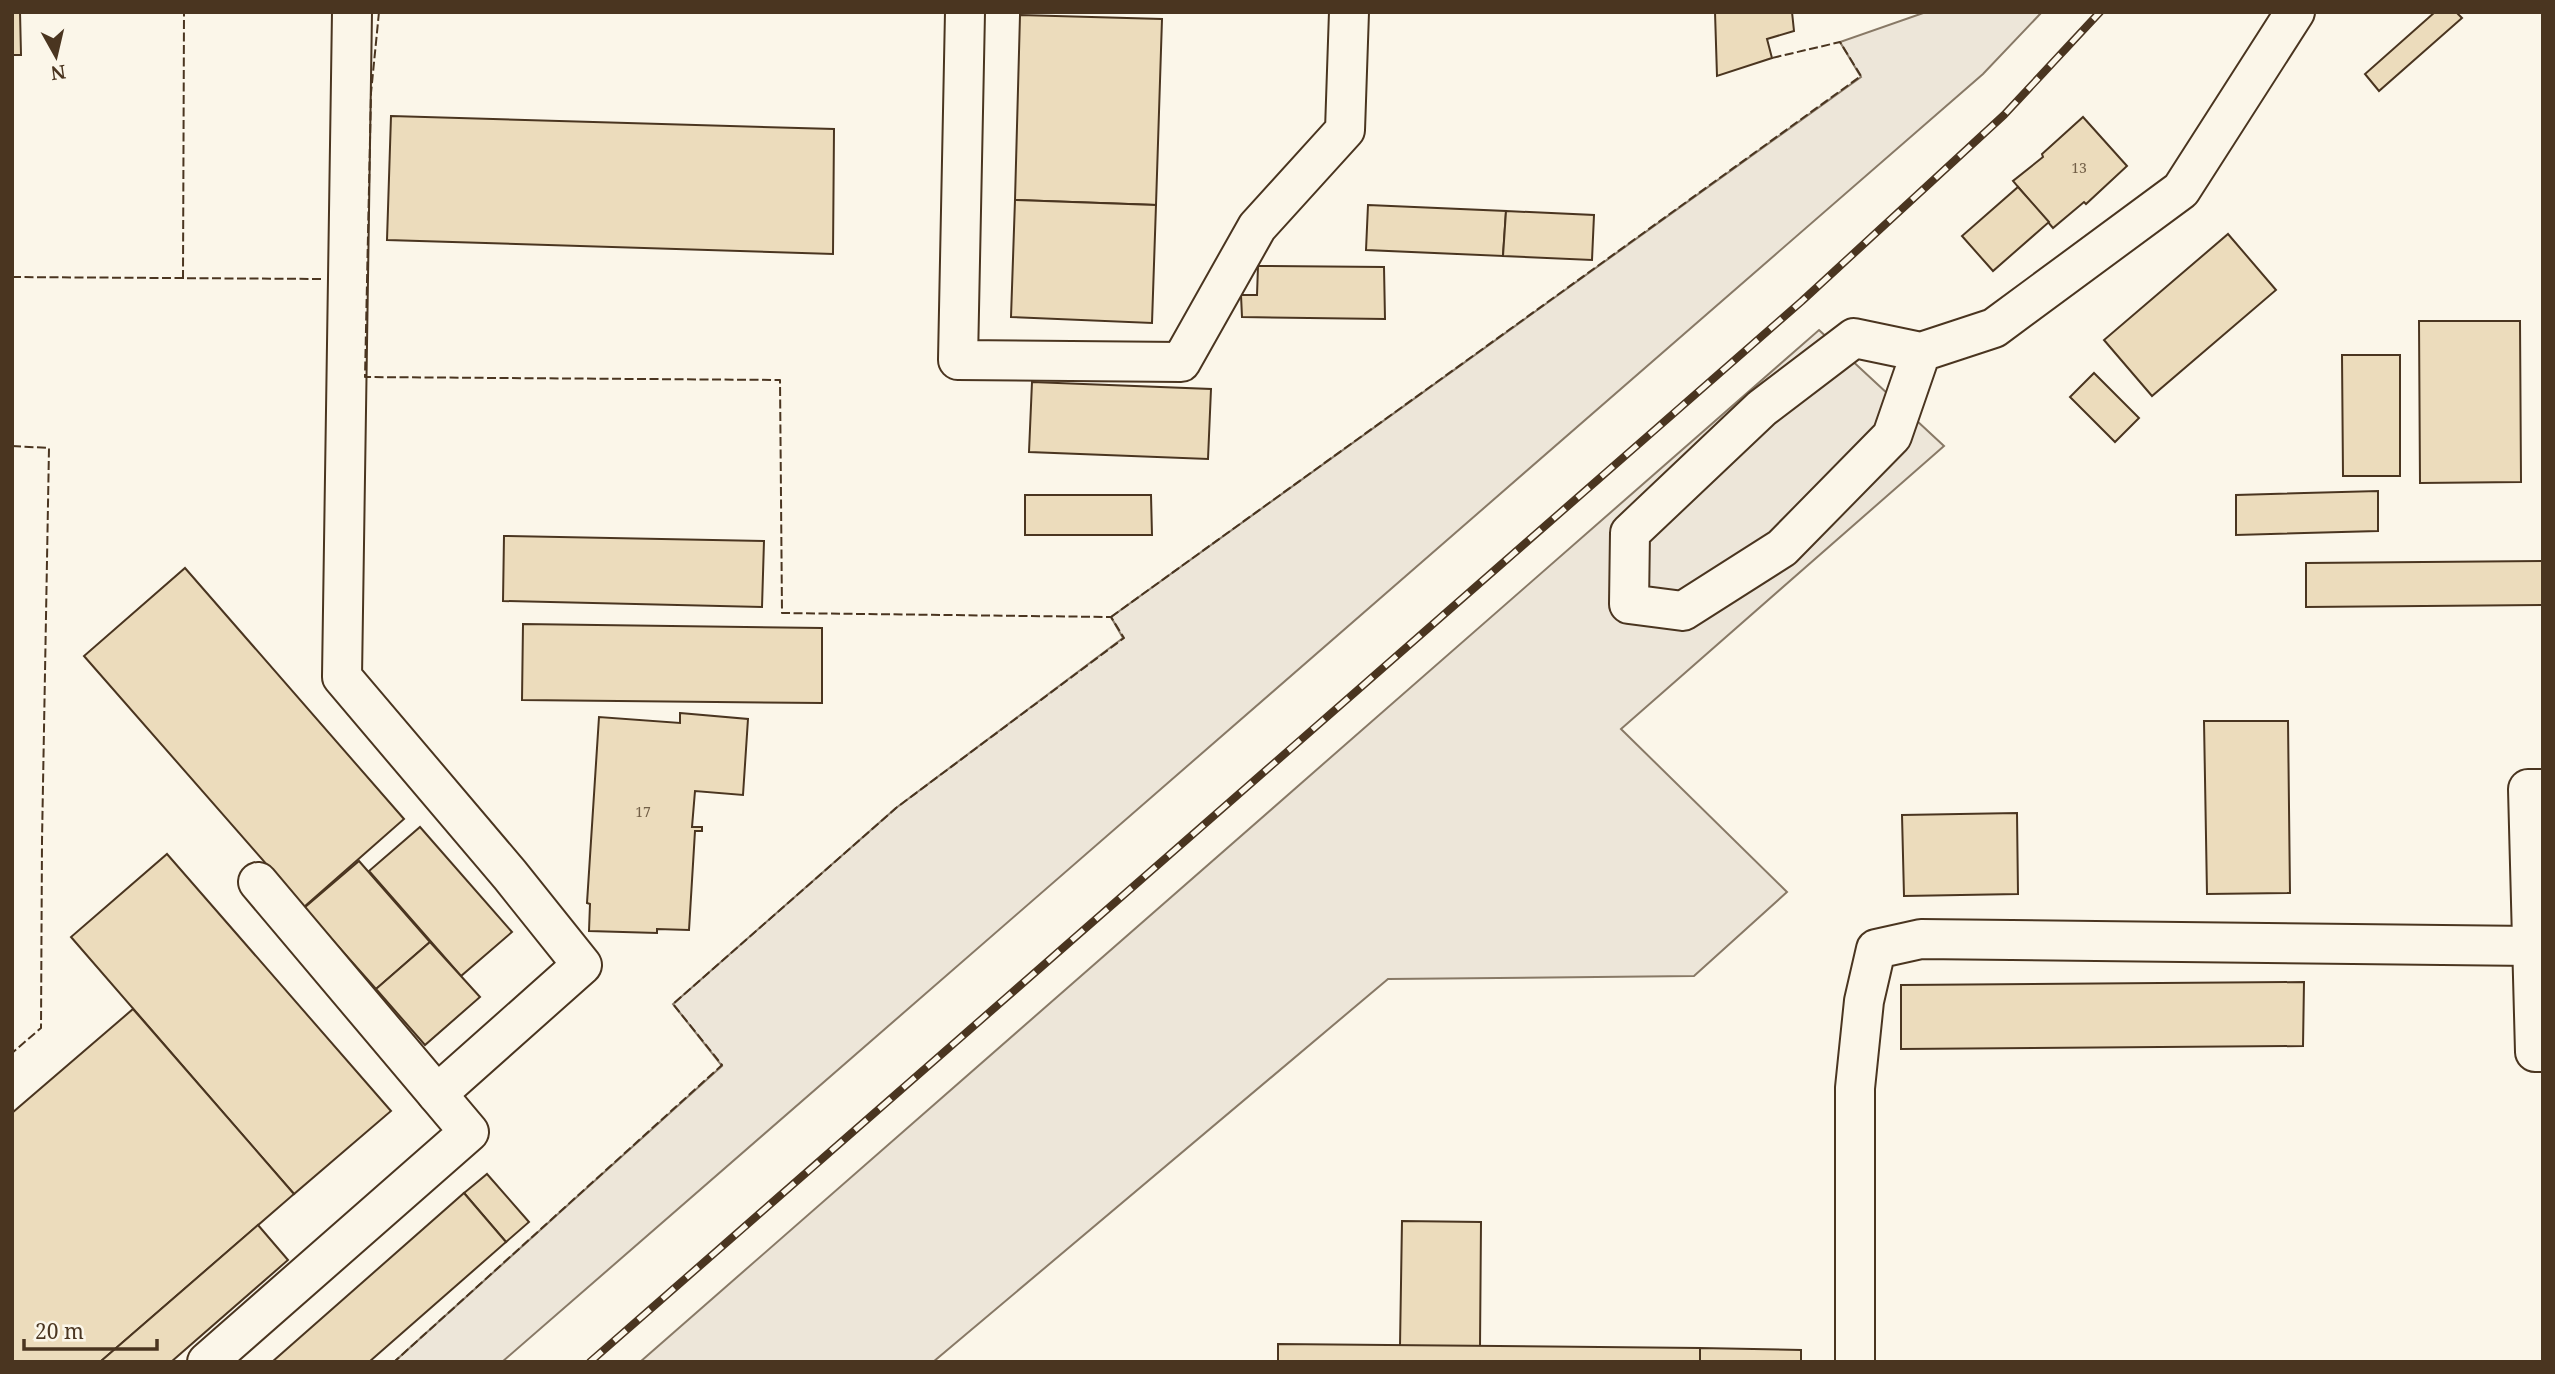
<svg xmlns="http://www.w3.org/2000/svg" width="2555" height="1374" font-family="'Noto Serif',serif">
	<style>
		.green { fill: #ede6d9; stroke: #887966; stroke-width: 2 }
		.building { fill: #ecdcbc; stroke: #4a3520; stroke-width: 2 }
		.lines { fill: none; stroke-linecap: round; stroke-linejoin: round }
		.minor-casing { stroke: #4a3520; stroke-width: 42 }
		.minor { stroke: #fbf6e9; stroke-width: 38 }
		.rail-casing { stroke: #4a3520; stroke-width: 8 }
		.rail { stroke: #fbf6e9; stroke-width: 5; stroke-dasharray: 16; stroke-linecap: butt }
		.fence { stroke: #4a3520; stroke-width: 2; stroke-dasharray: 9 3.5; stroke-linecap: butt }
		.labels { text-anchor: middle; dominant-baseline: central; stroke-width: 5; stroke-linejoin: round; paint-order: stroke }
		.number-label { font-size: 14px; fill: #725f47 }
	</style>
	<rect width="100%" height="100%" fill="#fbf6e9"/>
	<g class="green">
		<path d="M1926,12h116l-59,62 -1481,1288h-108l328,-296 -49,-62 223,-196 227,-170 -12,-21 750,-540 -21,-35z"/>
		<path d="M1819,330l125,116 -323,283 166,163 -93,84 -306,3 -455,383h-293z"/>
	</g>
	<g class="building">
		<path d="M12,12h8l1,43h-9z"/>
		<path d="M1715,12h77l2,19 -27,8 5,19 -55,18z"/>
		<path d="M2435,12h21l6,6 -83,73 -14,-17z"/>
		<path d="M1020,15l142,4 -6,186 -141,-5z"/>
		<path d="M391,116l443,13 -1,125 -446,-14z"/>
		<path d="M2083,117l44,49 -41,38 -2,-2 -31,26 -40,-47 30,-24 -1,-3z"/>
		<path d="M2018,187l31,35 -56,49 -31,-35z"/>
		<path d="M1015,200l141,5 -4,118 -141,-6z"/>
		<path d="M1368,205l138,6 -3,45 -137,-6z"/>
		<path d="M1506,211l88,4 -2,45 -89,-4z"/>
		<path d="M2228,234l48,56 -124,106 -48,-56z"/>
		<path d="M1258,266l126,1 1,52 -143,-2 -1,-22h16z"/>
		<path d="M2419,321h101l1,161 -101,1z"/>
		<path d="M2342,355h58v121h-57z"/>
		<path d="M2094,373l45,45 -24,24 -45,-45z"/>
		<path d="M1032,382l179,7 -3,70 -179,-7z"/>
		<path d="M2378,491v40l-142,4v-40z"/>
		<path d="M1025,495h126l1,40h-127z"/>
		<path d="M504,536l260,5 -2,66 -259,-6z"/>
		<path d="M2543,561v44l-237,2v-44z"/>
		<path d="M185,568l219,251 -100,88 -220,-251z"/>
		<path d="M523,624l299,4v75l-300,-3z"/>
		<path d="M680,713l68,6 -5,76 -48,-4 -3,36h10v4h-7l-6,99 -32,-1v4l-68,-2 1,-27 -3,-1 12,-186 81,6z"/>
		<path d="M2204,721h84l2,172 -83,1z"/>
		<path d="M2017,813l1,81 -114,2 -2,-81z"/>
		<path d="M420,827l92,105 -51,44 -92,-105z"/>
		<path d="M167,854l224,257 -97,83 -223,-257z"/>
		<path d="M359,861l71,81 -54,47 -72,-81z"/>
		<path d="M430,942l50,55 -55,48 -49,-56z"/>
		<path d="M2304,982l-1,64 -402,3v-64z"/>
		<path d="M133,1009l161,185 -194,168h-88v-249z"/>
		<path d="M487,1174l42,48 -23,20 -42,-49z"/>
		<path d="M464,1193l42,49 -137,120h-97z"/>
		<path d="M1402,1221l79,1 -1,125 -80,-1z"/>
		<path d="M258,1225l30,35 -117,102h-71z"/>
		<path d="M1278,1344l422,4v14h-422z"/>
		<path d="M1700,1348l101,2v12h-101z"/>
	</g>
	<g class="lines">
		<defs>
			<g id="minor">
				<path d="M352,12l-10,665 168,198 72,90 -145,129"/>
				<path d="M965,12l-7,348 223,2 76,-135 88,-97 4,-118"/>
				<path d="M1921,352l-29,84 -110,112 -99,63 -54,-7 1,-71 132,-125 92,-70 67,14 73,-24 187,-138 114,-178"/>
				<path d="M2543,789h-15l7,263h8"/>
				<path d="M207,1362l262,-230 -211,-250"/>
				<path d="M1855,1362v-274l9,-87 12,-52 45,-10 611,7"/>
			</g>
		</defs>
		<use href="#minor" class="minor-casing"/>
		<use href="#minor" class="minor"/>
		<defs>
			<path id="rail" d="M590,1362l1212,-1061 202,-186 96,-103"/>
		</defs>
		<use href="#rail" class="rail-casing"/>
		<use href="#rail" class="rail"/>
		<g class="fence">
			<path d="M379,12l-8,81 -6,284 415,3 2,233 329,4 13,21 -228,170 -223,196 49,61 -328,297"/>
			<path d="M12,277l309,2"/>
			<path d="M183,279l1,-267"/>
			<path d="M12,446l37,2 -7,393 -1,187 -29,25"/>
			<path d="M1111,617l750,-541 -21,-34 -68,16"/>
		</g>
	</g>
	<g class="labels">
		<g class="number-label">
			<text x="2079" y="167">13</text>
			<text x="643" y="811">17</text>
		</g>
	</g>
	<rect width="2555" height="1374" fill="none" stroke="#4a3520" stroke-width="28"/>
	<g transform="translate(56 56) rotate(172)" stroke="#fbf6e9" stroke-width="5" paint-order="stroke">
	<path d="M0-5L12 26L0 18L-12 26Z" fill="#4a3520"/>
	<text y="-10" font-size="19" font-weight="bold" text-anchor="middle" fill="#4a3520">N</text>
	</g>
	<path d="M24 1339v10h133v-10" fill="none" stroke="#4a3520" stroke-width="3.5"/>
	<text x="35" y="1339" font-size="21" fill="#4a3520" stroke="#fbf6e9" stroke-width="5" paint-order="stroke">20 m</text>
</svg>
